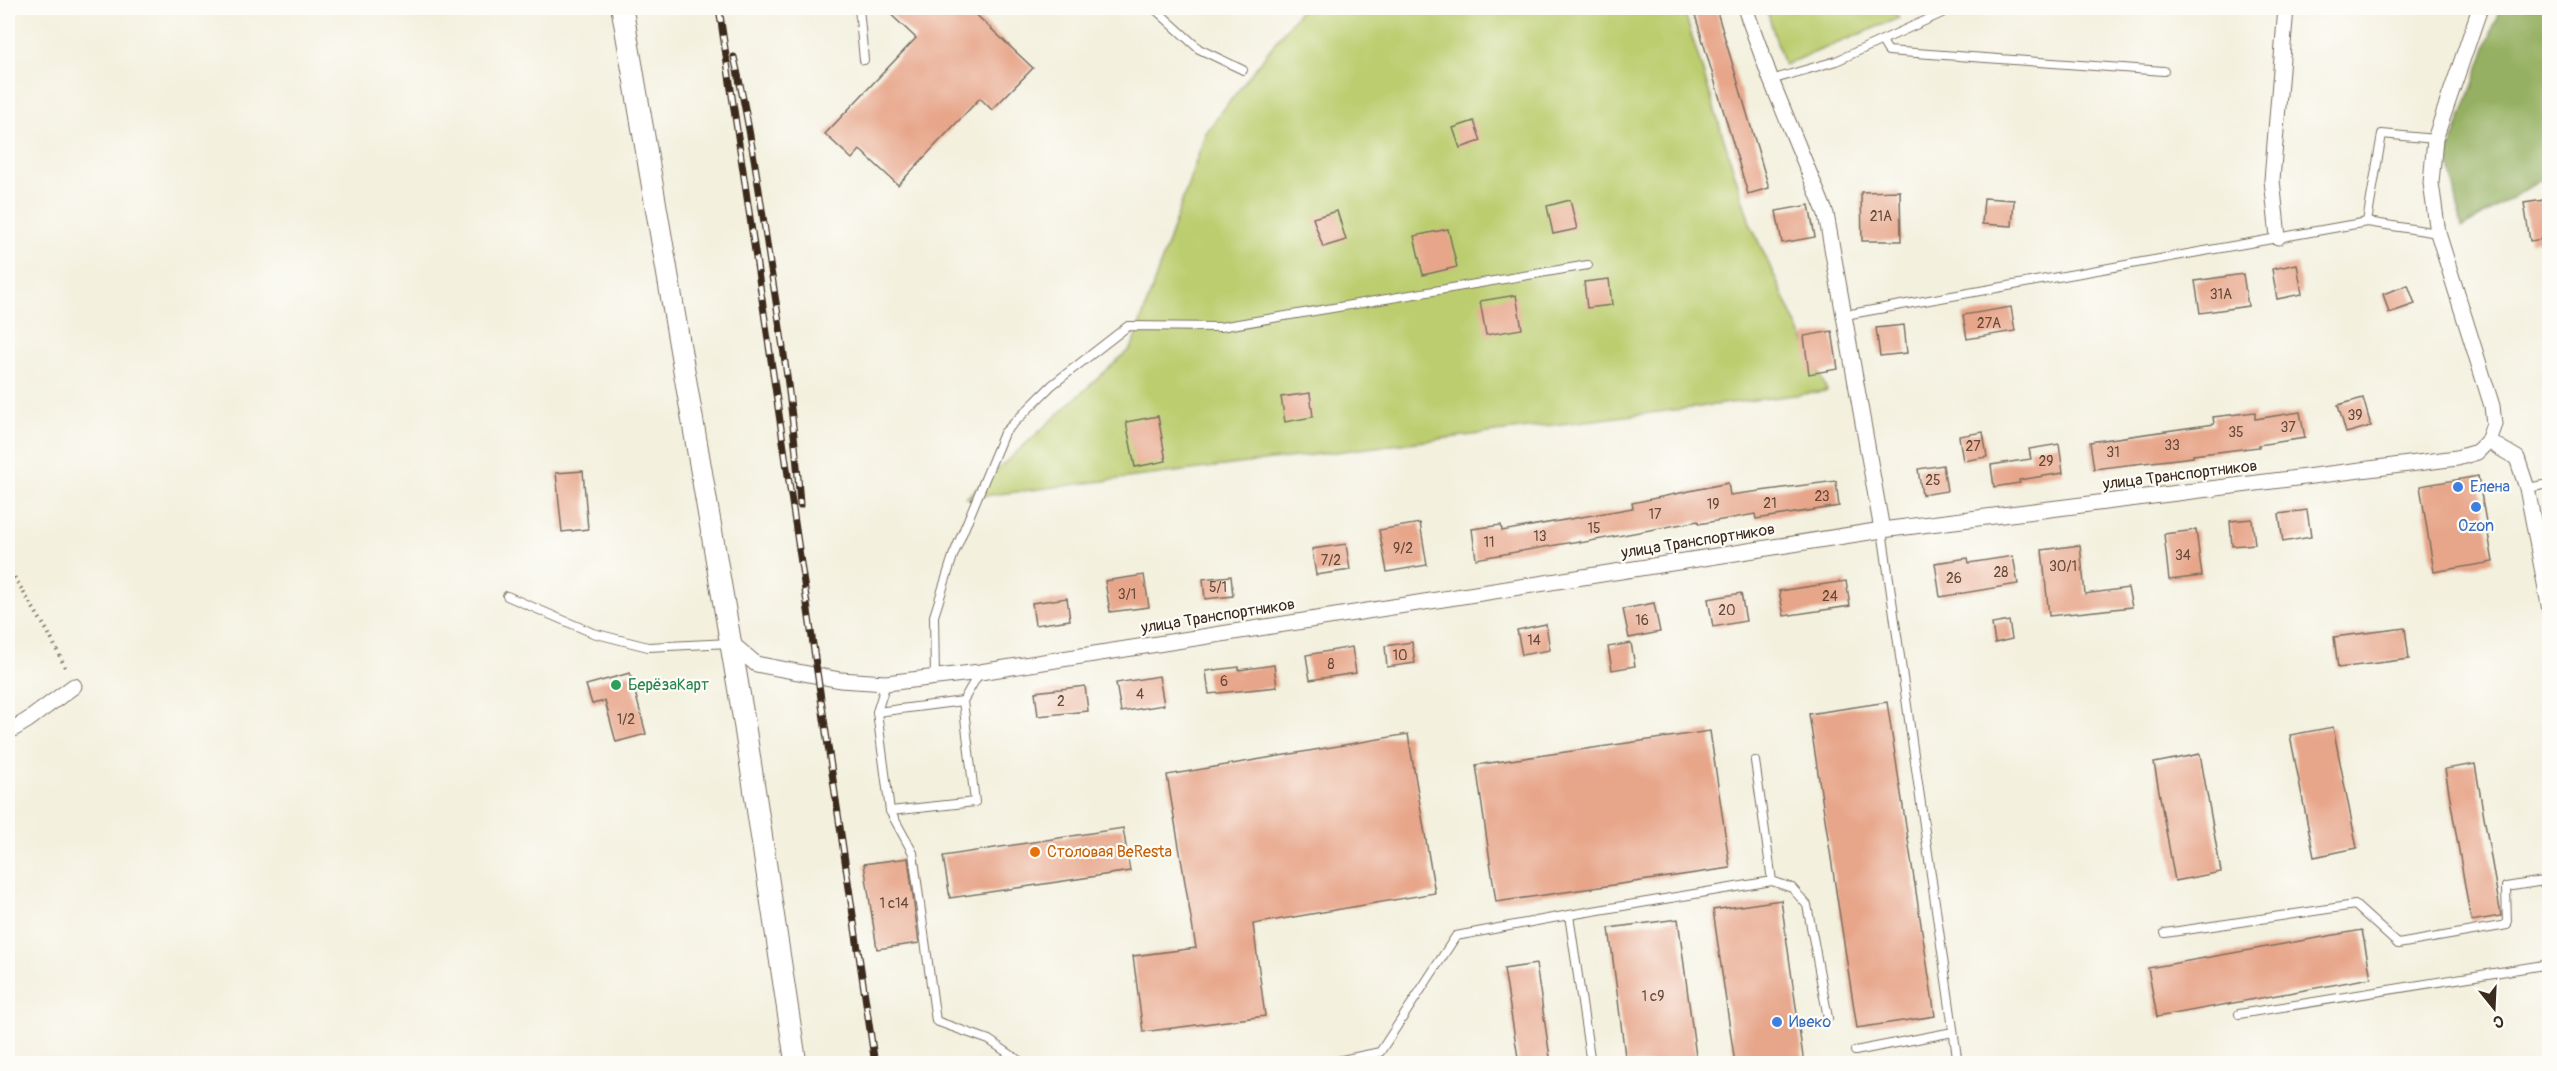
<svg xmlns="http://www.w3.org/2000/svg" width="2557" height="1071" font-family="Pangolin,sans-serif">
	<style>
		.green { fill: #bccd70; stroke: #7c7c47; stroke-width: 1.5 }
		.forest { fill: #95b062; stroke: #686d40; stroke-width: 1.5 }
		.building { fill: #e7a589 }
		.lines { fill: none; stroke-linecap: round; stroke-linejoin: round }
		.lane-casing { stroke: #7b6f61; stroke-width: 10 }
		.street-casing { stroke: #7b6f61; stroke-width: 17 }
		.secondary-casing { stroke: #7b6f61; stroke-width: 23 }
		.path { stroke: #7b6f61; stroke-width: 4; stroke-dasharray: 1.5 4.5; stroke-linecap: butt }
		.lane { stroke: #fff; stroke-width: 8 }
		.street { stroke: #fff; stroke-width: 15 }
		.secondary { stroke: #fff; stroke-width: 21 }
		.rail-casing { stroke: #3b2a1e; stroke-width: 7 }
		.rail { stroke: #fdfcf7; stroke-width: 4.5; stroke-dasharray: 14; stroke-linecap: butt }
		.shop-dot { fill: #3f7fe0; stroke: #fdfcf7; stroke-width: 2 }
		.leisure-dot { fill: #2e9e5b; stroke: #fdfcf7; stroke-width: 2 }
		.food-dot { fill: #e8710a; stroke: #fdfcf7; stroke-width: 2 }
		.labels { text-anchor: middle; dominant-baseline: central; stroke-width: 4.5; stroke-linejoin: round; paint-order: stroke }
		.number-label { font-size: 14px; fill: #664939 }
		.street-label { font-size: 16px; fill: #3b2a1e; stroke: #fdfcf7 }
		.shop-label { font-size: 16px; fill: #366cbe; stroke: #fdfcf7; text-anchor: start }
		.leisure-label { font-size: 16px; fill: #27864d; stroke: #fdfcf7; text-anchor: start }
		.food-label { font-size: 16px; fill: #c56008; stroke: #fdfcf7; text-anchor: start }
	</style>
	<rect width="100%" height="100%" fill="#fdfcf7"/>
	<filter id="ink" filterUnits="userSpaceOnUse"><feTurbulence type="fractalNoise" baseFrequency=".0167" numOctaves="2"/><feDisplacementMap in="SourceGraphic" scale="12" xChannelSelector="R" yChannelSelector="G"/><feConvolveMatrix kernelMatrix="1 2 1 2 8 2 1 2 1" color-interpolation-filters="sRGB"/></filter>
	<filter id="wash" filterUnits="userSpaceOnUse"><feTurbulence type="fractalNoise" baseFrequency=".008" numOctaves="4" result="noise"/><feDisplacementMap in="SourceGraphic" scale="24" xChannelSelector="R" yChannelSelector="G"/><feGaussianBlur stdDeviation="1.35" result="paint"/><feColorMatrix in="noise" values="0 0 0 0 0 0 0 0 0 0 0 0 0 0 0 0 0 1.4 0 .05"/><feComposite in="paint" operator="in"/></filter>
	<g filter="url(#wash)">
		<rect width="100%" height="100%" fill="#f3f0de"/>
		<g class="green">
			<path d="M1302,8h381l67,215 77,168 -861,107 166,-151 74,-215z"/>
			<path d="M1766,8h125l8,10 -115,47z"/>
		</g>
		<path class="forest" d="M2500,8h49v167l-87,53 -14,-73z"/>
		<g id="blocks">
			<g class="building">
				<path d="M884,8h85l64,60 -41,42 -12,-12 -82,87 -38,-35 -8,9 -27,-25 91,-96z"/>
				<path d="M1693,8h23l53,180 -21,6z"/>
				<path d="M1474,121l7,20 -21,7 -7,-20z"/>
				<path d="M1900,191l1,50h-39l-1,-49z"/>
				<path d="M1984,198l30,2 -2,26 -30,-2z"/>
				<path d="M2550,199v39l-20,3 -6,-38z"/>
				<path d="M1570,200l7,29 -24,5 -6,-28z"/>
				<path d="M1809,205l6,32 -33,6 -6,-32z"/>
				<path d="M1337,211l9,29 -23,7 -10,-29z"/>
				<path d="M1448,229l9,38 -34,8 -9,-39z"/>
				<path d="M2297,264l5,30 -25,5 -5,-30z"/>
				<path d="M2243,274l5,32 -48,7 -5,-32z"/>
				<path d="M1609,279l3,26 -25,3 -3,-26z"/>
				<path d="M2408,285l7,19 -26,9 -6,-19z"/>
				<path d="M1516,295l6,34 -36,6 -6,-34z"/>
				<path d="M2011,307l4,24 -48,8 -4,-24z"/>
				<path d="M1904,325l3,28 -27,3 -4,-28z"/>
				<path d="M1832,331l6,38 -29,5 -5,-38z"/>
				<path d="M1310,393l3,24 -28,5 -4,-25z"/>
				<path d="M2363,398l8,28 -25,7 -8,-28z"/>
				<path d="M2255,412v7l45,-7 5,26 -47,7 1,2 -66,8v2l-99,12 -4,-27 124,-18 -1,-7z"/>
				<path d="M1158,416l8,45 -31,6 -9,-45z"/>
				<path d="M1983,432l4,25 -24,4 -4,-25z"/>
				<path d="M2059,444l4,29 -44,7 1,3 -26,4 -3,-22 40,-6 -2,-10z"/>
				<path d="M1943,465l4,26 -25,4 -4,-26z"/>
				<path d="M583,471l5,58 -26,3 -6,-59z"/>
				<path d="M2478,476l15,86 -59,10 -14,-86z"/>
				<path d="M1836,481l3,25 -83,13 -1,-5 -56,10 -1,-3 -118,22 -1,-2 -103,18 -4,-30 29,-4 1,6 131,-23 -1,-5 96,-20 2,12z"/>
				<path d="M2307,510l4,27 -28,5 -4,-28z"/>
				<path d="M2252,519l3,25 -23,2 -2,-25z"/>
				<path d="M1420,523l7,42 -40,7 -8,-42z"/>
				<path d="M2196,530l6,46 -33,4 -5,-46z"/>
				<path d="M1346,544l4,26 -34,5 -4,-26z"/>
				<path d="M2080,545l5,49 43,-6 4,19 -83,9 -7,-66z"/>
				<path d="M2013,556l5,28 -78,13 -5,-34 33,-5 1,5z"/>
				<path d="M1144,575l5,32 -39,5 -5,-31z"/>
				<path d="M1231,576l2,20 -28,3 -2,-20z"/>
				<path d="M1846,581l4,25 -66,10 -5,-25z"/>
				<path d="M1741,593l5,28 -33,6 -5,-28z"/>
				<path d="M1067,598l3,22 -35,5 -3,-22z"/>
				<path d="M1654,603l6,29 -31,6 -6,-29z"/>
				<path d="M2009,621l3,18 -17,4 -3,-19z"/>
				<path d="M1546,624l4,26 -28,5 -5,-25z"/>
				<path d="M2405,628l4,31 -71,9 -4,-31z"/>
				<path d="M1412,642l3,21 -28,4 -2,-21z"/>
				<path d="M1631,643l4,23 -23,4 -4,-23z"/>
				<path d="M1352,647l4,26 -46,7 -4,-25z"/>
				<path d="M1274,665l3,22 -68,7 -3,-23 33,-4v3z"/>
				<path d="M630,673l16,61 -30,8 -11,-41 -13,3 -6,-19z"/>
				<path d="M1159,676l5,29 -43,7 -5,-29z"/>
				<path d="M1085,686l3,25 -50,5 -3,-24z"/>
				<path d="M1887,702l48,314 -78,12 -48,-314z"/>
				<path d="M2333,727l24,121 -43,9 -24,-122z"/>
				<path d="M1710,731l20,137 -234,34 -20,-137z"/>
				<path d="M1408,734l27,159 -182,31 12,92 -122,16 -10,-76 63,-8 -29,-173z"/>
				<path d="M2200,754l21,118 -46,9 -21,-118z"/>
				<path d="M2475,764l26,152 -30,5 -26,-152z"/>
				<path d="M1123,828l7,43 -180,27 -7,-42z"/>
				<path d="M908,858l11,85 -42,6 -13,-85z"/>
				<path d="M1781,900l23,164h-69l-22,-154z"/>
				<path d="M1678,919l19,145h-71l-17,-136z"/>
				<path d="M2362,930l9,48 -214,39 -9,-49z"/>
				<path d="M1536,964l15,100h-32l-15,-95z"/>
			</g>
		</g>
	</g>
	<g filter="url(#ink)">
		<use href="#blocks" fill-opacity="0" stroke="#7b6f61" stroke-width="1.5"/>
		<g class="lines">
			<defs>
				<g id="lane">
					<path d="M859,8l5,52"/>
					<path d="M1154,8l45,41 44,21"/>
					<path d="M1882,41l6,10 276,20"/>
					<path d="M1771,80l65,-19 117,-53"/>
					<path d="M2367,222l15,-88 53,5"/>
					<path d="M1845,315l522,-93 71,11"/>
					<path d="M2527,488l23,-4"/>
					<path d="M1882,530l76,534"/>
					<path d="M507,596l86,37 55,14 82,-4"/>
					<path d="M935,678l-1,-62 19,-60 51,-123 48,-48 76,-59 92,1 368,-62"/>
					<path d="M886,683l-9,29 13,99 23,42 23,168 53,19 35,24"/>
					<path d="M877,712l86,-11"/>
					<path d="M1755,761l17,120"/>
					<path d="M890,811l85,-9 -12,-101 16,-28"/>
					<path d="M1569,915l203,-34 20,7 15,17 21,113"/>
					<path d="M2165,933l190,-28 43,39 109,-19 -1,-38 44,-7"/>
					<path d="M2239,1014l311,-50"/>
					<path d="M1855,1051l98,-19"/>
					<path d="M1323,1064l57,-12 76,-116 113,-21 22,149"/>
				</g>
				<g id="street">
					<path d="M1745,8l26,72 55,134 56,316"/>
					<path d="M2480,8l-45,131 -4,44 7,50 54,173 2,18 -6,17"/>
					<path d="M2278,237l-6,-57 14,-172"/>
					<path d="M731,643l25,21 84,16 46,3 94,-11 902,-142 575,-72 20,-6 11,-11 29,17 10,30 23,122"/>
					<path d="M8,732l20,-12 46,-34"/>
				</g>
				<path id="secondary" d="M622,8l122,713 52,343"/>
			</defs>
			<use href="#lane" class="lane-casing"/>
			<use href="#street" class="street-casing"/>
			<use href="#secondary" class="secondary-casing"/>
			<path class="path" d="M8,567l40,65 19,39"/>
			<use href="#lane" class="lane"/>
			<use href="#street" class="street"/>
			<use href="#secondary" class="secondary"/>
			<defs>
				<g id="rail">
					<path d="M719,8l156,1056"/>
					<path d="M734,57c16,68 26,138 36,207 13,80 25,160 30,241"/>
				</g>
			</defs>
			<use href="#rail" class="rail-casing"/>
			<use href="#rail" class="rail"/>
		</g>
	</g>
	<g class="shop-dot">
		<circle cx="2458" cy="487" r="6"/>
		<circle cx="2476" cy="507" r="6"/>
		<circle cx="1777" cy="1022" r="6"/>
	</g>
	<circle class="leisure-dot" cx="616" cy="685" r="6"/>
	<circle class="food-dot" cx="1035" cy="852" r="6"/>
	<g class="labels">
		<g class="number-label">
			<text x="1881" y="216">21А</text>
			<text x="2221" y="294">31А</text>
			<text x="1989" y="323">27А</text>
			<text x="2355" y="415">39</text>
			<text x="2288" y="427">37</text>
			<text x="2236" y="432">35</text>
			<text x="2172" y="445">33</text>
			<text x="1973" y="446">27</text>
			<text x="2113" y="452">31</text>
			<text x="2046" y="461">29</text>
			<text x="1933" y="480">25</text>
			<text x="1822" y="496">23</text>
			<text x="1770" y="503">21</text>
			<text x="1713" y="504">19</text>
			<text x="1655" y="514">17</text>
			<text x="1594" y="528">15</text>
			<text x="1540" y="536">13</text>
			<text x="1489" y="542">11</text>
			<text x="1403" y="548">9/2</text>
			<text x="2183" y="555">34</text>
			<text x="1331" y="560">7/2</text>
			<text x="2063" y="566">30/1</text>
			<text x="2001" y="572">28</text>
			<text x="1954" y="578">26</text>
			<text x="1218" y="587">5/1</text>
			<text x="1127" y="594">3/1</text>
			<text x="1830" y="596">24</text>
			<text x="1727" y="610">20</text>
			<text x="1642" y="620">16</text>
			<text x="1534" y="640">14</text>
			<text x="1400" y="655">10</text>
			<text x="1331" y="664">8</text>
			<text x="1224" y="681">6</text>
			<text x="1140" y="694">4</text>
			<text x="1061" y="701">2</text>
			<text x="626" y="719">1/2</text>
			<text x="894" y="903">1 с14</text>
			<text x="1653" y="996">1 с9</text>
		</g>
		<g class="street-label">
			<text transform="translate(2180 475) rotate(-7)">улица Транспортников</text>
			<text transform="translate(1698 541) rotate(-9)">улица Транспортников</text>
			<text transform="translate(1218 616) rotate(-9)">улица Транспортников</text>
		</g>
		<g class="shop-label">
			<text x="2470" y="487">Елена</text>
			<text x="2476" y="526" text-anchor="middle">Ozon</text>
			<text x="1789" y="1022">Ивеко</text>
		</g>
		<g class="leisure-label">
			<text x="628" y="685">БерёзаКарт</text>
		</g>
		<g class="food-label">
			<text x="1047" y="852">Столовая BeResta</text>
		</g>
	</g>
	<rect width="2557" height="1071" fill="none" stroke="#fdfcf7" stroke-width="30"/>
	<g transform="translate(2494 1008) rotate(162)" stroke="#fdfcf7" stroke-width="4.5" paint-order="stroke">
	<path d="M0-4.5L10 22L0 15L-10 22Z" fill="#3b2a1e"/>
	<text y="-9" font-size="16" font-weight="bold" text-anchor="middle" fill="#3b2a1e">С</text>
	</g>
</svg>
